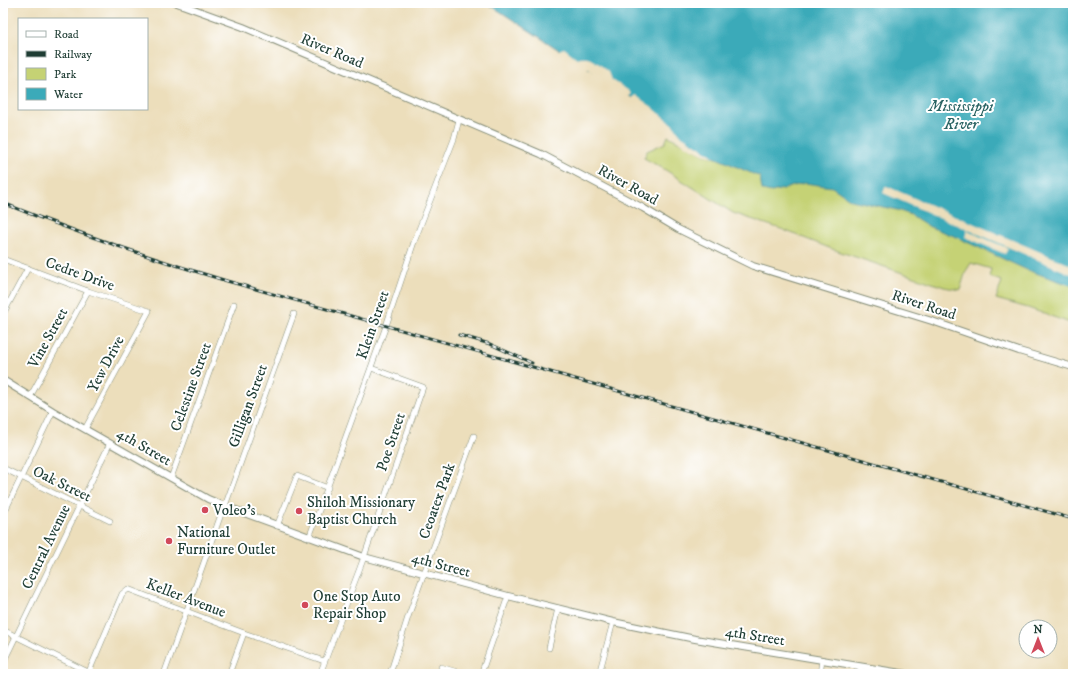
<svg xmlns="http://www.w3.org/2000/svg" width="1076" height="677" font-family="'IM FELL DW Pica',serif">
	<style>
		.green { fill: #c5d274; stroke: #728854 }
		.water { fill: #3baab9; stroke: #2d7476 }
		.pier { fill: #ecdebb }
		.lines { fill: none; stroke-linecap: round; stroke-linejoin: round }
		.minor-casing { stroke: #868e78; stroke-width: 6 }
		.major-casing { stroke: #868e78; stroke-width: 8 }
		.minor { stroke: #fff; stroke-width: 5 }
		.major { stroke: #fff; stroke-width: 6 }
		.rail-casing { stroke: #1f3d34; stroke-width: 3 }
		.rail { stroke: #fff; stroke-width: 1.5; stroke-dasharray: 4.5; stroke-linecap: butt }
		.poi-dot { fill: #d1495b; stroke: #fff; stroke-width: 1.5 }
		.labels { text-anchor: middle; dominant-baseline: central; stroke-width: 4; stroke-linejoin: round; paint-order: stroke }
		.street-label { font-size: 15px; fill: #1f3d34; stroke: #fff }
		.poi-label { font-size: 15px; fill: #1f3d34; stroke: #fff; text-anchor: start }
		.water-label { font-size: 16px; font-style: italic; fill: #296363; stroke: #fff }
	</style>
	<rect width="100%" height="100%" fill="#fff"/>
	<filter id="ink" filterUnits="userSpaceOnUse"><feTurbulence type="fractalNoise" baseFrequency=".025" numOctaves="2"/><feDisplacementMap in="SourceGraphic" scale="8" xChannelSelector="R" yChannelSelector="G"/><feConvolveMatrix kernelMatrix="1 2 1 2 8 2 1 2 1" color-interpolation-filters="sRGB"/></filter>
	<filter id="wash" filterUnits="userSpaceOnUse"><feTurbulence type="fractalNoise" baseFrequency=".012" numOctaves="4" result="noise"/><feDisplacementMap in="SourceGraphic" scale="16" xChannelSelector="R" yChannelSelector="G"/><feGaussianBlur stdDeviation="0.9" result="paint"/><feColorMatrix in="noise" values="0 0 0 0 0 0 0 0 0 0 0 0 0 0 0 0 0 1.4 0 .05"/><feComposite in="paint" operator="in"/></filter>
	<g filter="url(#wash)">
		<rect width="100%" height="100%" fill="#ecdebb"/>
		<path class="green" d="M668,136l37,19 97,15 271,108v46l-45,-16 -32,-9 6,-18 -13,-4 2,-8 -20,-6 -5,8 -6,19 -16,-3 -112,-38 -51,-20 -48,-16 -69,-44 -20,-11 3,-7 18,-8z"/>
		<path class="water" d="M487,3h586v283l-46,-16 -73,-34 -24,-9 -19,-12 -14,-5 -46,-10 -19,-13 -27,-4 -33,9 -10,-2 -2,-13 -71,-31 -32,-32z"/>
		<g class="pier">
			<path d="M564,48l14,11 3,-2h6l12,7 10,8 3,8 17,11 2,3 -3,4 -28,-18 -11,-11h-5l-27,-18z"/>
			<path d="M635,95l17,12 21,18 9,11 33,21 -10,-2 -21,-10 -16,-15 -12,-14 -25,-16z"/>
			<path d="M886,186l187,80v9l-190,-82z"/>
			<path d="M967,231l41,17 -3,6 -40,-17z"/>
		</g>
	</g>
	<g filter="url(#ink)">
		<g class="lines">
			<defs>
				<g id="minor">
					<path d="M3,259l85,32 61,20 -64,118"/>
					<path d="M3,314l25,-46"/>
					<path d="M30,397l58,-106"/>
					<path d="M3,468l107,53"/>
					<path d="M171,478l63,-174"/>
					<path d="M225,506l69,-192"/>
					<path d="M3,515l50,-104"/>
					<path d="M277,526l20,-50 31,12"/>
					<path d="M309,538l77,-212 28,-84 40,-103 5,-19"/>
					<path d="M3,630l89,44"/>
					<path d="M549,648l9,-40"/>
					<path d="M3,663l107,-220"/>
					<path d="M441,667l23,7"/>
					<path d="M88,674l34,-80 6,-5 116,44 80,28"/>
					<path d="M164,674l60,-168"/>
					<path d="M229,674l15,-41"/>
					<path d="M320,674l44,-117 59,-170 -52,-19"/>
					<path d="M390,674l18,-57 66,-181"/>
					<path d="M481,674l27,-78"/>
					<path d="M599,674l14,-52"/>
					<path d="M820,674l2,-14"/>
					<path d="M859,674l2,-7"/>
				</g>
				<g id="major">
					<path d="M177,3l66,24 298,127 102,54 35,21 75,37 179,55 87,30 54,16"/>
					<path d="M3,380l50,31 155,88 17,7 139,51 144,39 105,26 82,17 212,35"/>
				</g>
			</defs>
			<use href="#minor" class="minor-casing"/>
			<use href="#major" class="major-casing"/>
			<use href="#minor" class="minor"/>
			<use href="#major" class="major"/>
			<defs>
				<g id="rail">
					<path d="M3,203c74,30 147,55 224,78l846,238"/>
					<path d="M459,335l31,9 42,19"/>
				</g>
			</defs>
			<use href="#rail" class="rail-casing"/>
			<use href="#rail" class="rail"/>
		</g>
	</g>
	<g class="poi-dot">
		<circle cx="205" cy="510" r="4"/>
		<circle cx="299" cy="511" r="4"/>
		<circle cx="169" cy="541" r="4"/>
		<circle cx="305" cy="605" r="4"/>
	</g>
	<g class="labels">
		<g class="street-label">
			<text transform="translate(332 51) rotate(23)">River Road</text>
			<text transform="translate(628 185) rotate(29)">River Road</text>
			<text transform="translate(80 274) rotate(20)">Cedre Drive</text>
			<text transform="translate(924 305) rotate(18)">River Road</text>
			<text transform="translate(373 325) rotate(-71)">Klein Street</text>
			<text transform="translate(48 338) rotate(-61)">Vine Street</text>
			<text transform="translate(106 364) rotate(-62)">Yew Drive</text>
			<text transform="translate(191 387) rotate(-70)">Celestine Street</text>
			<text transform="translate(248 406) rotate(-70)">Gilligan Street</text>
			<text transform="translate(391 442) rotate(-71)">Poe Street</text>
			<text transform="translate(144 447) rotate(30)">4th Street</text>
			<text transform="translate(62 484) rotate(26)">Oak Street</text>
			<text transform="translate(437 501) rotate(-70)">Ceoatex Park</text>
			<text transform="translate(46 547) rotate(-64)">Central Avenue</text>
			<text transform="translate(441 565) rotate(15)">4th Street</text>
			<text transform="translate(186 598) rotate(21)">Keller Avenue</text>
			<text transform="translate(755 636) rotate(9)">4th Street</text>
		</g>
		<g class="poi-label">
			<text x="307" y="502">Shiloh Missionary<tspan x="307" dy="17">Baptist Church</tspan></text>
			<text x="213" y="510">Voleo's</text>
			<text x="177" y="532">National<tspan x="177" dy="17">Furniture Outlet</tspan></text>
			<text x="313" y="596">One Stop Auto<tspan x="313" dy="17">Repair Shop</tspan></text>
		</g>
		<g class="water-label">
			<text x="961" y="106">Mississippi<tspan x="961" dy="18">River</tspan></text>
		</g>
	</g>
	<rect width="1076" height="677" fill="none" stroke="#fff" stroke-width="16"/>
	<rect x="18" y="18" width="130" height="92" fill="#ffffff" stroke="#a5b1ae"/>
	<rect x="26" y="31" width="20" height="6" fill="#ffffff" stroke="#a5b1ae"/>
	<text x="54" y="38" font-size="12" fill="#1f3d34">Road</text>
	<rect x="26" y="51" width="20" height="6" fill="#1f3d34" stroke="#a5b1ae"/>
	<text x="54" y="58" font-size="12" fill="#1f3d34">Railway</text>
	<rect x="26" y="68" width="20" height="12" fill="#c5d274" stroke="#a5b1ae"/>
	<text x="54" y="78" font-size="12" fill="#1f3d34">Park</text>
	<rect x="26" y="88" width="20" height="12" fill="#3baab9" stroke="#a5b1ae"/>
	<text x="54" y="98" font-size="12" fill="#1f3d34">Water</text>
	<g transform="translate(1038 639)"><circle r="19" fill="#ffffff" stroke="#a5b1ae"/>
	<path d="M0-3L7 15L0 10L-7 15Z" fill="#d1495b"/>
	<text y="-6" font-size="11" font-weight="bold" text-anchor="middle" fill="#1f3d34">N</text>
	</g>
</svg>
